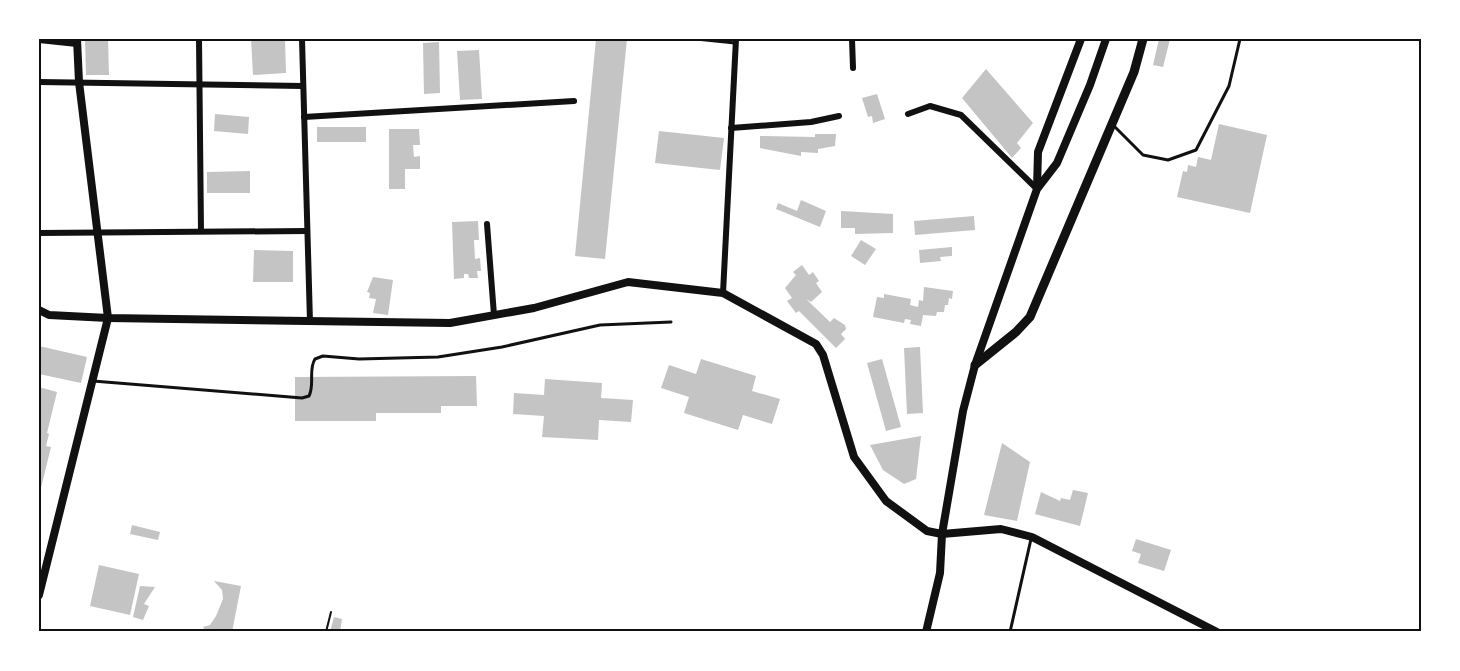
<svg xmlns="http://www.w3.org/2000/svg" width="1460" height="671" font-family="'DM Sans',sans-serif">
	<style>
		.building { fill: #c4c4c4 }
		.lines { fill: none; stroke-linecap: round; stroke-linejoin: round }
		.path { stroke: #111; stroke-width: 2 }
		.service { stroke: #111; stroke-width: 3 }
		.minor { stroke: #111; stroke-width: 6 }
		.tertiary { stroke: #111; stroke-width: 8 }
		.primary { stroke: #111; stroke-width: 9 }
		.neatline { fill: none; stroke: #111; stroke-width: 2 }
	</style>
	<rect width="100%" height="100%" fill="#fff"/>
	<g class="building">
		<path d="M85,39h23l1,36h-23z"/>
		<path d="M251,39h34l1,34 -33,2z"/>
		<path d="M596,39h31l-22,220 -30,-3z"/>
		<path d="M1159,39h11l-7,28 -10,-2z"/>
		<path d="M439,42l1,51 -16,1 -1,-51z"/>
		<path d="M479,50l3,49 -22,1 -3,-49z"/>
		<path d="M986,69l47,54 -16,20 4,5 -9,10 -50,-60z"/>
		<path d="M877,94l8,25 -12,4 -1,-7 -4,1 -6,-19z"/>
		<path d="M215,114l34,3 -1,17 -34,-3z"/>
		<path d="M1219,124l48,11 -17,78 -73,-16 6,-26 4,1 1,-7 8,2 2,-10 13,3z"/>
		<rect x="317" y="127" width="49" height="15"/>
		<path d="M389,129h30l1,16h-7l1,12 6,-1v13h-15v20h-16z"/>
		<path d="M659,131l65,7 -4,32 -65,-7z"/>
		<path d="M815,134h21l-1,12 -17,3v4l-17,-1v4l-41,-8v-12l55,1z"/>
		<path d="M250,171v22h-43v-21z"/>
		<path d="M801,200l25,11 -6,16 -44,-18 2,-6 19,8z"/>
		<path d="M841,211l52,3v19l-38,1v-6h-14z"/>
		<path d="M974,216l1,14 -60,5 -1,-14z"/>
		<path d="M478,221l1,19h-5l1,19 5,-1 1,13h-4l1,7h-9l-1,-4h-4v4l-10,1 -2,-57z"/>
		<path d="M861,240l15,9 -11,16 -14,-9z"/>
		<path d="M952,247v9l-12,1 1,4 -21,2 -1,-13z"/>
		<path d="M254,250l39,1v31h-40z"/>
		<path d="M802,265l7,10 4,-3 6,9 -3,2 6,9 -11,10 -5,-3 24,23 4,-4 11,7 1,4 -5,5 4,5 -9,9 -37,-37 -3,2 -9,-12 5,-3 -7,-10 11,-13 -3,-3z"/>
		<path d="M373,277l20,3 -5,35 -15,-2 3,-14 -7,-1 1,-5 -3,-1z"/>
		<path d="M924,287l29,4 -1,8 -3,-1 -1,7h-3l-1,7h-7l-1,4 -13,-1 -2,11 -11,-2 1,-4 -6,-1 -1,4 -31,-6 4,-20 7,1v-4l27,5 -1,6 8,2 1,-7 4,1z"/>
		<path d="M39,346l48,11 -6,26 -42,-9z"/>
		<path d="M920,347l3,66 -16,1 -3,-66z"/>
		<path d="M701,359l55,17 -4,15 28,8 -8,25 -29,-9 -5,15 -54,-17 5,-16 -28,-9 8,-23 27,9z"/>
		<path d="M882,359l19,68 -15,4 -19,-68z"/>
		<path d="M476,376l1,30h-36v7h-65v8h-81v-44z"/>
		<path d="M545,379l57,4 -1,15 32,2 -2,22 -32,-2 -1,20 -56,-3 2,-21 -31,-2 1,-21 30,2z"/>
		<path d="M39,387l18,5 -10,41 2,1 -3,12 5,1 -11,45z"/>
		<path d="M921,436l-5,43 -12,5 -21,-14 -13,-25z"/>
		<path d="M1002,443l28,19 -13,59 -33,-6z"/>
		<path d="M1073,490l15,3 -8,33 -45,-12 6,-22 19,9 1,-3 9,2z"/>
		<path d="M132,525l28,7 -2,8 -28,-6z"/>
		<path d="M1136,539l35,11 -7,21 -26,-8 3,-9 -9,-3z"/>
		<path d="M99,565l40,9 -9,41 -40,-9z"/>
		<path d="M214,581l27,5 -9,46h-26l-3,-5 7,-2 6,-9 7,-17 -1,-9z"/>
		<path d="M140,586l15,1 -11,17 5,2 -6,14 -10,-3z"/>
		<path d="M334,617l8,2 -2,13h-10z"/>
	</g>
	<g class="lines">
		<path class="path" d="M326,632l5,-20"/>
		<g class="service">
			<path d="M696,39l39,4"/>
			<path d="M1113,125l30,30 25,5 28,-10 33,-64 11,-47"/>
			<path d="M93,381l209,17 7,-2c6,-12 -1,-26 6,-37l8,-3 36,3 79,-2 64,-10 98,-22 71,-3"/>
			<path d="M1010,632l21,-93"/>
		</g>
		<g class="minor">
			<path d="M199,39l2,192"/>
			<path d="M302,39l8,283"/>
			<path d="M852,39l1,29"/>
			<path d="M39,40l38,4"/>
			<path d="M39,82l264,4"/>
			<path d="M908,114l22,-8 31,9 76,74"/>
			<path d="M304,117l270,-16"/>
			<path d="M731,128l80,-6 28,-6"/>
			<path d="M487,224l7,91"/>
			<path d="M39,233l267,-2"/>
			<path d="M723,293l13,-254"/>
		</g>
		<g class="tertiary">
			<path d="M1037,188l1,-36 43,-113"/>
			<path d="M39,310l10,5 59,3 342,5 84,-15 94,-26 95,11 93,51 7,11 31,102 32,44 41,30 15,3 59,-5 31,8 185,95"/>
			<path d="M39,595l69,-277 -29,-236 -2,-43"/>
			<path d="M926,632l14,-59 2,-39 21,-123 12,-46 62,-176 20,-26 33,-78 16,-46"/>
		</g>
		<path class="primary" d="M975,365l41,-33 14,-15 104,-245 9,-33"/>
	</g>
	<rect width="1460" height="671" fill="none" stroke="#ffffff" stroke-width="81"/>
	<rect x="40" y="40" width="1380" height="590" class="neatline"/>
</svg>
